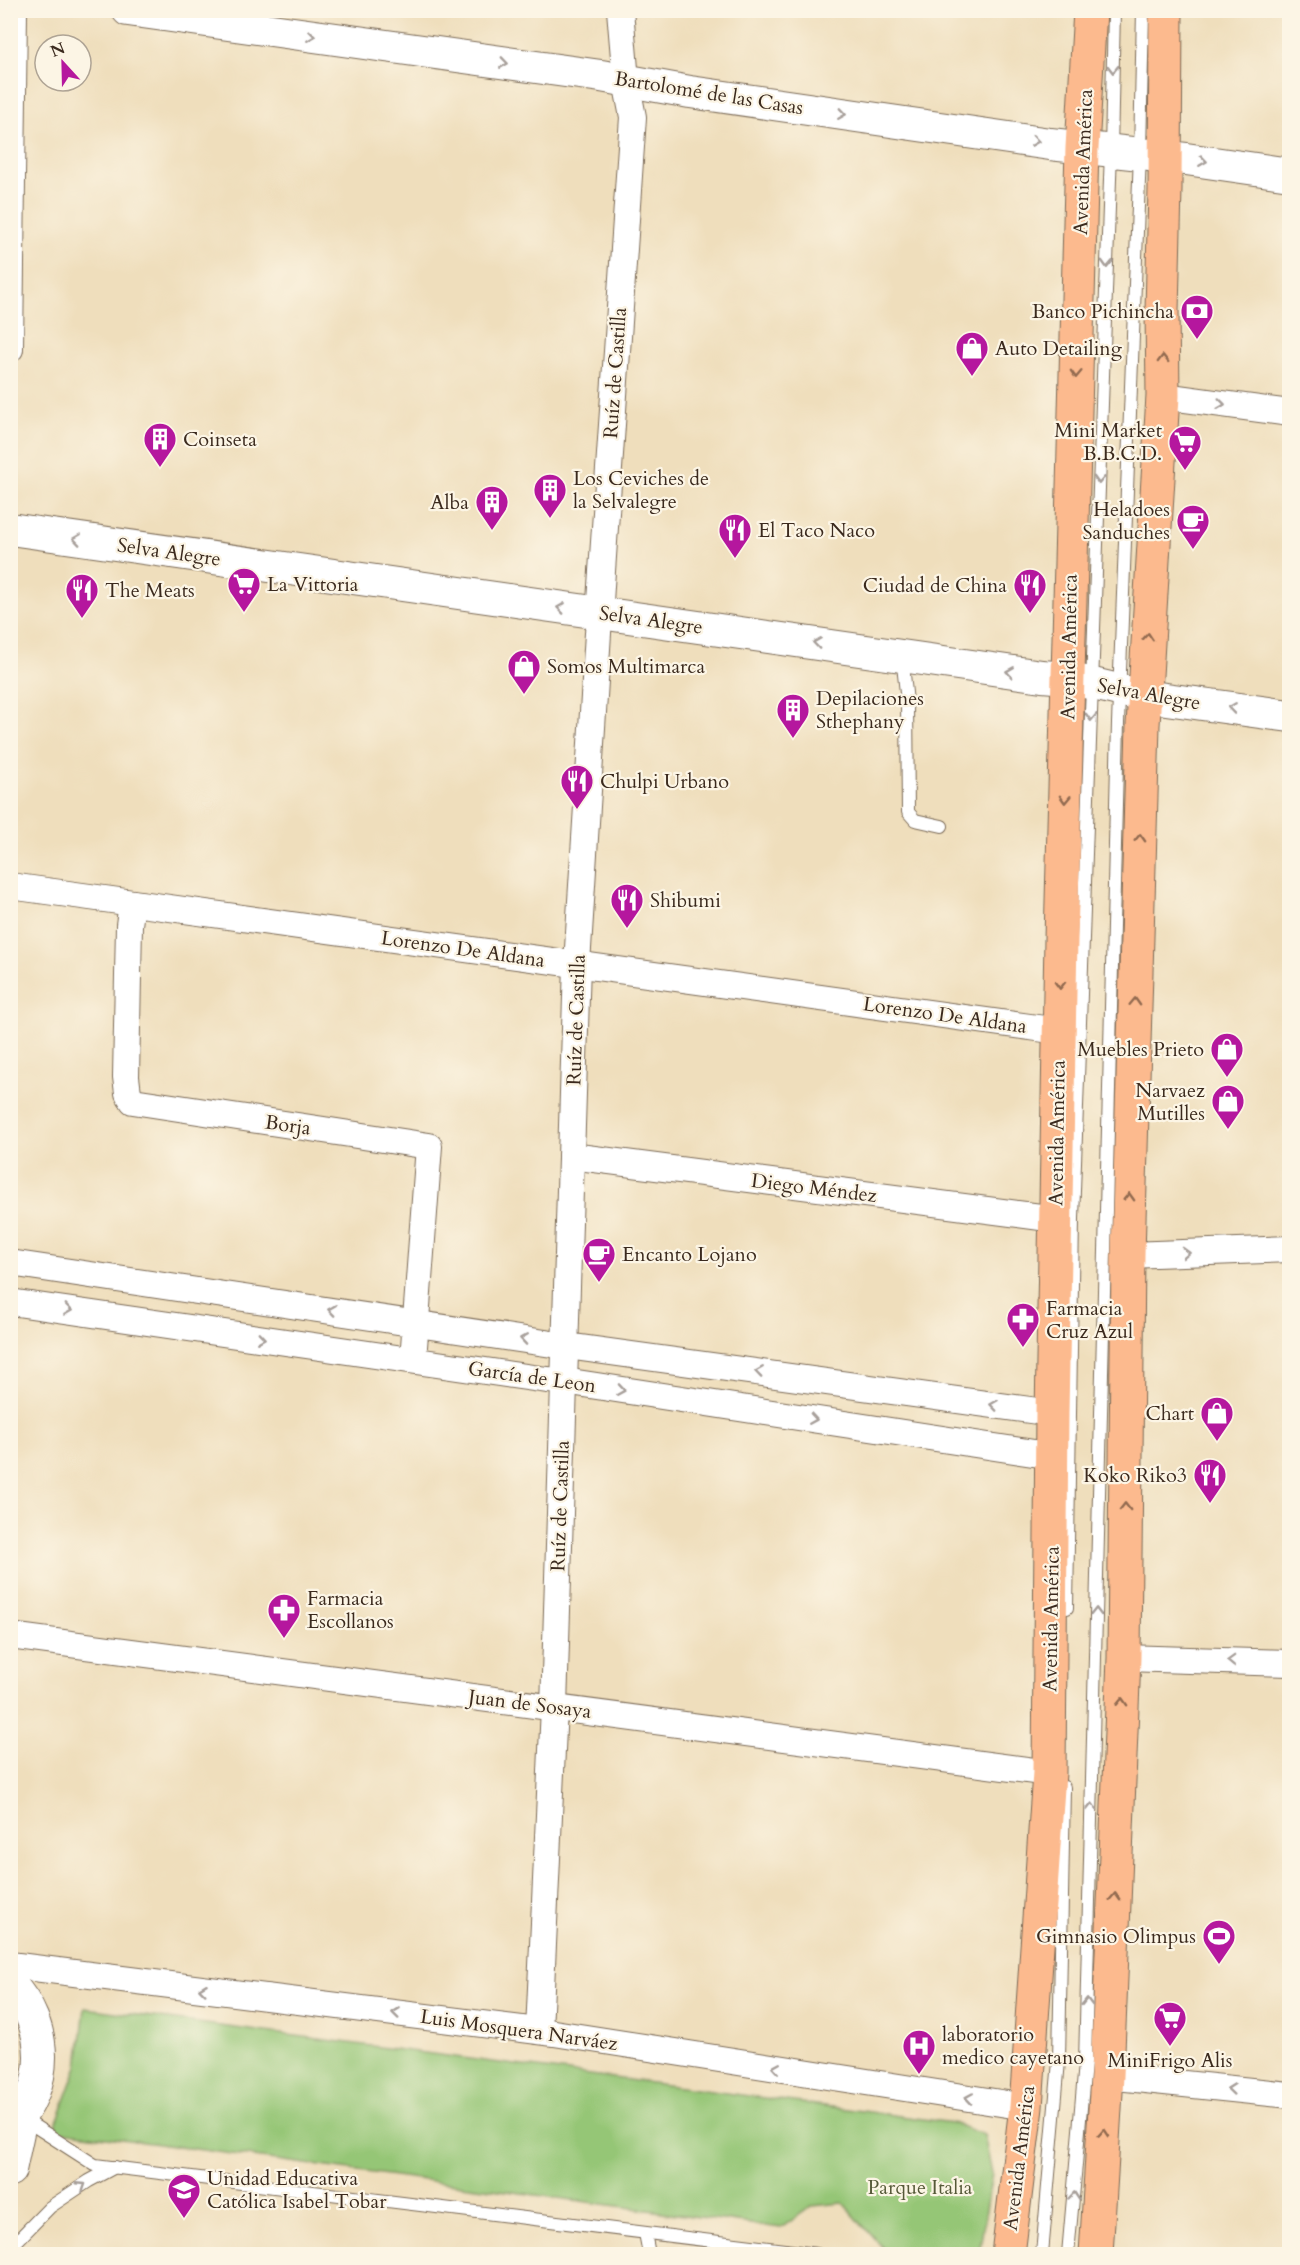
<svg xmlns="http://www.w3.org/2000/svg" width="1300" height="2265" font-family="Cardo,serif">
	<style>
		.green { fill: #95c676; stroke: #68784a; stroke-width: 1.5 }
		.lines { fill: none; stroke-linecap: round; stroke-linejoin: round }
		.service-casing { stroke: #7a6955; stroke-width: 14 }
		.minor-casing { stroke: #7a6955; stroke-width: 28 }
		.tertiary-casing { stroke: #7a6955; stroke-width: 34 }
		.primary-casing { stroke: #7a6955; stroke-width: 35 }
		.service { stroke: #fff; stroke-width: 12 }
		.minor { stroke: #fff; stroke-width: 26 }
		.tertiary { stroke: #fff; stroke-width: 32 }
		.primary { stroke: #fcba8e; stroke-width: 33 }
		.oneway { stroke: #a79f9a }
		.oneway2 { stroke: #926b50 }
		.labels { text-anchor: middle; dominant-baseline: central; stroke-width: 4.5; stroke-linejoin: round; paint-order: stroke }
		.street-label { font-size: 20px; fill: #3b2a1e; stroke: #fcf5e5 }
		.poi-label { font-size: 20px; fill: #3b2a1e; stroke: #fcf5e5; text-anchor: start }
		.park-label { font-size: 20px; fill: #565938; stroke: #fcf5e5 }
	</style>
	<rect width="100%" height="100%" fill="#fcf5e5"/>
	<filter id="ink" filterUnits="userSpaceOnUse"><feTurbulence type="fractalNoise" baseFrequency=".0167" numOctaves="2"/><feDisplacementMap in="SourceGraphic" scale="12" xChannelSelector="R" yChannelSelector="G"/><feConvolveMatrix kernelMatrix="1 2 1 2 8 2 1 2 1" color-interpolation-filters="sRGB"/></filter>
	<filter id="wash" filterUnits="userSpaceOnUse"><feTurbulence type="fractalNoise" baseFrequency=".008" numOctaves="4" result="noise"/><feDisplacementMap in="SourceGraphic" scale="24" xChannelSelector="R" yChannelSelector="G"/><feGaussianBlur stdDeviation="1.35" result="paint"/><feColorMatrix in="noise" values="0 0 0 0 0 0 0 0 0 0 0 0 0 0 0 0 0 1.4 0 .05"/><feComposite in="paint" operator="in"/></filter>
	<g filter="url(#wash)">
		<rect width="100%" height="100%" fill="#efdebc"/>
		<path class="green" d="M85,2008l868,115 31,12 8,38 -13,81h-91l-45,-51 -31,3 -31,22 -727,-98 24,-64z"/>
	</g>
	<g filter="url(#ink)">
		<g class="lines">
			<defs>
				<g id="service">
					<path d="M902,656l5,46 1,110 7,8 27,6"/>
					<path d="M1067,1608l6,-389 38,-1068 3,-141"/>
					<path d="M22,2118l73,47 722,89"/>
					<path d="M645,2233l4,21"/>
					<path d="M10,2248l40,-41 39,-26 26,-14"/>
					<path d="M1042,2254l17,-193 5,-274"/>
					<path d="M1068,2254l17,-191 33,-1340 22,-569 3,-144"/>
				</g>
				<g id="minor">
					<path d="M10,349l4,-339"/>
					<path d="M1163,396l127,17"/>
					<path d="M10,886l1049,145"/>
					<path d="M132,903l-3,22 -3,152 2,16 5,8 296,45 -16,214"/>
					<path d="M571,1156l485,63"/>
					<path d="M1128,1255l162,-6"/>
					<path d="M10,1263l542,81 500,69"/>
					<path d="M10,1302l537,78 17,1 489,75"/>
					<path d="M10,1636l1039,137"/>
					<path d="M1124,1658l166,5"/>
					<path d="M10,1965l544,68 472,74"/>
					<path d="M539,2031l15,-324 23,-743 24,-378 32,-469 -7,-36 -6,-71"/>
					<path d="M1107,2076l183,19"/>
				</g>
				<g id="tertiary">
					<path d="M128,10l473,66 89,16 360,52 136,15 104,15"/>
					<path d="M10,529l1032,147 26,2 76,18 146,20"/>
					<path d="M10,1984c39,42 41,102 0,144"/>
					<path d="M10,2170l11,-52"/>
				</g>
				<g id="primary">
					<path d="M1008,2254l18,-147 23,-334 3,-360 9,-474 21,-791 8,-138"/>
					<path d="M1096,2254l11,-178 17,-418 4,-403 15,-530 20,-329 -1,-85 3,-122 1,-179"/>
				</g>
			</defs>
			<use href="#service" class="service-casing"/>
			<use href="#minor" class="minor-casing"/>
			<use href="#tertiary" class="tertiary-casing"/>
			<use href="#primary" class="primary-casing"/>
			<use href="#service" class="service"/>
			<use href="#minor" class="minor"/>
			<use href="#tertiary" class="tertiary"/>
			<use href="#primary" class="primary"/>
		</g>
		<defs><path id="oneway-chevron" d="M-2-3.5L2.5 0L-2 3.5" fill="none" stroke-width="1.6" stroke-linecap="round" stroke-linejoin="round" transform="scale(1.5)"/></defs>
		<g class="oneway">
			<use href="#oneway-chevron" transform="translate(311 36) rotate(8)"/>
			<use href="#oneway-chevron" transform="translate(504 63) rotate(8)"/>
			<use href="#oneway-chevron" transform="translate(1113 69) rotate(91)"/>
			<use href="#oneway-chevron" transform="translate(842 114) rotate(8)"/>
			<use href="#oneway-chevron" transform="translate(1035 141) rotate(8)"/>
			<use href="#oneway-chevron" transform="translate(1203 161) rotate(8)"/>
			<use href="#oneway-chevron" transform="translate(1107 264) rotate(92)"/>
			<use href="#oneway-chevron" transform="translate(1221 404) rotate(7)"/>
			<use href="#oneway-chevron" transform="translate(1099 480) rotate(92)"/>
			<use href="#oneway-chevron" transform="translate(77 539) rotate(-172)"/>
			<use href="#oneway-chevron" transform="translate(561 608) rotate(-172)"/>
			<use href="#oneway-chevron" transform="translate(817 643) rotate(-172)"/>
			<use href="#oneway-chevron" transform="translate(1010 672) rotate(-171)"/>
			<use href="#oneway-chevron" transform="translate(1232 708) rotate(-172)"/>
			<use href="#oneway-chevron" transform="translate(1091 717) rotate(92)"/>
			<use href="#oneway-chevron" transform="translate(1186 1253) rotate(-2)"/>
			<use href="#oneway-chevron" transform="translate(68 1310) rotate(8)"/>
			<use href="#oneway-chevron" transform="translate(332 1310) rotate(-172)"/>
			<use href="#oneway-chevron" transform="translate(261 1338) rotate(8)"/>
			<use href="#oneway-chevron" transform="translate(524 1339) rotate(-171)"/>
			<use href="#oneway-chevron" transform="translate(759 1372) rotate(-172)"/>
			<use href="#oneway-chevron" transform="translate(621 1390) rotate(9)"/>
			<use href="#oneway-chevron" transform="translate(994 1405) rotate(-172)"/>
			<use href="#oneway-chevron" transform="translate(813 1419) rotate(9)"/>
			<use href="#oneway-chevron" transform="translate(1096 1612) rotate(-89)"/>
			<use href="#oneway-chevron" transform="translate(1231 1661) rotate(-178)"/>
			<use href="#oneway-chevron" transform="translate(1092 1807) rotate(-89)"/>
			<use href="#oneway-chevron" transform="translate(203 1989) rotate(-173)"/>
			<use href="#oneway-chevron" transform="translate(1087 2002) rotate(-89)"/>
			<use href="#oneway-chevron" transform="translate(396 2013) rotate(-173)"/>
			<use href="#oneway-chevron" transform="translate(776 2068) rotate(-171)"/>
			<use href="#oneway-chevron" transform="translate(1231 2089) rotate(-174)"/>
			<use href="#oneway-chevron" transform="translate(969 2098) rotate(-171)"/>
			<use href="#oneway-chevron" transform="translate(82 2186) rotate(-33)"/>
			<use href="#oneway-chevron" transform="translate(1074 2196) rotate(-85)"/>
		</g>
		<g class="oneway2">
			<use href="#oneway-chevron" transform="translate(1163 359) rotate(-91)"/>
			<use href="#oneway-chevron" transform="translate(1076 374) rotate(92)"/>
			<use href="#oneway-chevron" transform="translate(1148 637) rotate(-86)"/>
			<use href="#oneway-chevron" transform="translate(1065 799) rotate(92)"/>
			<use href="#oneway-chevron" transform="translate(1140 838) rotate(-88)"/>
			<use href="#oneway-chevron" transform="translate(1060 985) rotate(91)"/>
			<use href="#oneway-chevron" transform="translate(1135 1002) rotate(-88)"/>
			<use href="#oneway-chevron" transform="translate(1129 1197) rotate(-88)"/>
			<use href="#oneway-chevron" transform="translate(1125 1507) rotate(-90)"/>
			<use href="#oneway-chevron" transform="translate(1122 1702) rotate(-88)"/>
			<use href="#oneway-chevron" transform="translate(1115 1897) rotate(-88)"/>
			<use href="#oneway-chevron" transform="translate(1104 2133) rotate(-86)"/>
		</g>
	</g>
	<defs>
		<symbol id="bank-pin" viewBox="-11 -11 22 30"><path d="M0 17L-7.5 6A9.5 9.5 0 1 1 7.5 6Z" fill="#b5179e" stroke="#fcf5e5"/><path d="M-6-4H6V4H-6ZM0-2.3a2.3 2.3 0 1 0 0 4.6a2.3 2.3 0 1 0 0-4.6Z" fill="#fff"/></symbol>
		<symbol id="shop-pin" viewBox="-11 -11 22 30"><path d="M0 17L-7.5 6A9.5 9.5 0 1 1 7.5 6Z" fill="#b5179e" stroke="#fcf5e5"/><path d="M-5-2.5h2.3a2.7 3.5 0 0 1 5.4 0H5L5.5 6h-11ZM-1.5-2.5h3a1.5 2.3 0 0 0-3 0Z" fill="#fff"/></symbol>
		<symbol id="building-pin" viewBox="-11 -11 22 30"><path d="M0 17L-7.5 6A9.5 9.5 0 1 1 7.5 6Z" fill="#b5179e" stroke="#fcf5e5"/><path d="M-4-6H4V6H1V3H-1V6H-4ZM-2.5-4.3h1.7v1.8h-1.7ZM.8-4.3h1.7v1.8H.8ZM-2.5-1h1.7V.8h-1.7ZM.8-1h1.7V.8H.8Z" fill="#fff"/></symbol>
		<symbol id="supermarket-pin" viewBox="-11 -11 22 30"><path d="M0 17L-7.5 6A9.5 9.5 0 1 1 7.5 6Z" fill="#b5179e" stroke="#fcf5e5"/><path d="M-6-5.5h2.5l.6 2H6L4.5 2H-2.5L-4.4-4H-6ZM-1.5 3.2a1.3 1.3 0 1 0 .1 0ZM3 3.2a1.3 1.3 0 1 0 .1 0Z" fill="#fff"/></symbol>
		<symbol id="cafe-pin" viewBox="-11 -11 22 30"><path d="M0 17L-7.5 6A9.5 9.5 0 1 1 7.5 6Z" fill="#b5179e" stroke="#fcf5e5"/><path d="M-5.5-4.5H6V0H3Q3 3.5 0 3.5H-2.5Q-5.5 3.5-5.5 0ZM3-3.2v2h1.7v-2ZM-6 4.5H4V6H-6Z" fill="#fff"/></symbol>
		<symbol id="restaurant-pin" viewBox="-11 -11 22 30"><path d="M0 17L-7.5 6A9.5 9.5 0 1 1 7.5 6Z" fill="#b5179e" stroke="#fcf5e5"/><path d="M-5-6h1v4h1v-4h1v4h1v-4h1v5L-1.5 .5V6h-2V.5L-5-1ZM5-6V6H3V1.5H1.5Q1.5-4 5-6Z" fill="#fff"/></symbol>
		<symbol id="pharmacy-pin" viewBox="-11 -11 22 30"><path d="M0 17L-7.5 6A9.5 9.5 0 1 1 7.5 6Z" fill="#b5179e" stroke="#fcf5e5"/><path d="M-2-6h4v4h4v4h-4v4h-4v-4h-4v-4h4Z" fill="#fff"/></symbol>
		<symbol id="stadium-pin" viewBox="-11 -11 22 30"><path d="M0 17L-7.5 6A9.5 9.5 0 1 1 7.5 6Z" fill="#b5179e" stroke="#fcf5e5"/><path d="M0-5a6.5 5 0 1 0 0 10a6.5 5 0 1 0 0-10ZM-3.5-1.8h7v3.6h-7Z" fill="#fff"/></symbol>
		<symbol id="hospital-pin" viewBox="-11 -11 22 30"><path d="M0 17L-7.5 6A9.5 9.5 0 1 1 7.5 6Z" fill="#b5179e" stroke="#fcf5e5"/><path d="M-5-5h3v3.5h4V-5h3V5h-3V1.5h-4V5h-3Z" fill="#fff"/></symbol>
		<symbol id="school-pin" viewBox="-11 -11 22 30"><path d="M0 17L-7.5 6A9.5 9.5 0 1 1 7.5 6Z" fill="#b5179e" stroke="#fcf5e5"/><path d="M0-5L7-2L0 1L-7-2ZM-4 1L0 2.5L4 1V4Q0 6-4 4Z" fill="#fff"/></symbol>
	</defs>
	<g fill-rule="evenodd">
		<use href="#bank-pin" x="1178" y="292" width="38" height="52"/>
		<use href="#shop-pin" x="953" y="329" width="38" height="52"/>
		<use href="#building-pin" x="141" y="420" width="38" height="52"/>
		<use href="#supermarket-pin" x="1166" y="423" width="38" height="52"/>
		<use href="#building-pin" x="531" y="471" width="38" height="52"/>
		<use href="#building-pin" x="473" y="483" width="38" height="52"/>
		<use href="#cafe-pin" x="1174" y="502" width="38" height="52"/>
		<use href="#restaurant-pin" x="716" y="511" width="38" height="52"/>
		<use href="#supermarket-pin" x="225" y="565" width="38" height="52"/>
		<use href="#restaurant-pin" x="1011" y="566" width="38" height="52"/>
		<use href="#restaurant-pin" x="63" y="571" width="38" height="52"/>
		<use href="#shop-pin" x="505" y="647" width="38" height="52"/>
		<use href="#building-pin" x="774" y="691" width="38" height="52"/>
		<use href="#restaurant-pin" x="558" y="762" width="38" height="52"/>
		<use href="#restaurant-pin" x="608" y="881" width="38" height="52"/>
		<use href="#shop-pin" x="1208" y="1030" width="38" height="52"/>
		<use href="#shop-pin" x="1209" y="1082" width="38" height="52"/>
		<use href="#cafe-pin" x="580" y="1235" width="38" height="52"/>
		<use href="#pharmacy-pin" x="1004" y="1300" width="38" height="52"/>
		<use href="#shop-pin" x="1198" y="1394" width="38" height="52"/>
		<use href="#restaurant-pin" x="1191" y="1456" width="38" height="52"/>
		<use href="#pharmacy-pin" x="265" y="1591" width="38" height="52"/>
		<use href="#stadium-pin" x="1200" y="1917" width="38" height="52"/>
		<use href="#supermarket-pin" x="1151" y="1999" width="38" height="52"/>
		<use href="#hospital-pin" x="900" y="2027" width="38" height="52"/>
		<use href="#school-pin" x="165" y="2171" width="38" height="52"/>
	</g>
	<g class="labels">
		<g class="street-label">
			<text transform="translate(709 93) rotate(9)">Bartolomé de las Casas</text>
			<text transform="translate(1083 162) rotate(-88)">Avenida América</text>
			<text transform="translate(615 373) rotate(-86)">Ruíz de Castilla</text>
			<text transform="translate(169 552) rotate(8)">Selva Alegre</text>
			<text transform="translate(651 620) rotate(8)">Selva Alegre</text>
			<text transform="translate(1069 647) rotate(-89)">Avenida América</text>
			<text transform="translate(1149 694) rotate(10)">Selva Alegre</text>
			<text transform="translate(463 949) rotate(8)">Lorenzo De Aldana</text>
			<text transform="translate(945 1015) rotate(8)">Lorenzo De Aldana</text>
			<text transform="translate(576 1020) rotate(-88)">Ruíz de Castilla</text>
			<text transform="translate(288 1125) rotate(8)">Borja</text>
			<text transform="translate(1057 1133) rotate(-89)">Avenida América</text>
			<text transform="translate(814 1188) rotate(7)">Diego Méndez</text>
			<text transform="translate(532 1377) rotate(8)">García de Leon</text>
			<text transform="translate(560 1506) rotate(-88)">Ruíz de Castilla</text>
			<text transform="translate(1051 1619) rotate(-89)">Avenida América</text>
			<text transform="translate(530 1704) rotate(7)">Juan de Sosaya</text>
			<text transform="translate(519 2030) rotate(8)">Luis Mosquera Narváez</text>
			<text transform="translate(1019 2158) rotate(-83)">Avenida América</text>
		</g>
		<g class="poi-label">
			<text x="1174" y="311" text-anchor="end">Banco Pichincha</text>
			<text x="995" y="348">Auto Detailing</text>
			<text x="1162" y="430" text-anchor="end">Mini Market<tspan x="1162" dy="23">B.B.C.D.</tspan></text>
			<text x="183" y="439">Coinseta</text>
			<text x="573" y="478">Los Ceviches de<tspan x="573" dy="23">la Selvalegre</tspan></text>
			<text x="469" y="502" text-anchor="end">Alba</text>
			<text x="1170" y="509" text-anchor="end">Heladoes<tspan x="1170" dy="23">Sanduches</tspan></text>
			<text x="758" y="530">El Taco Naco</text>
			<text x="267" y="584">La Vittoria</text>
			<text x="1007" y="585" text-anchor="end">Ciudad de China</text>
			<text x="105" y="590">The Meats</text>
			<text x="547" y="666">Somos Multimarca</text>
			<text x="816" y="698">Depilaciones<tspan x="816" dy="23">Sthephany</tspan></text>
			<text x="600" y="781">Chulpi Urbano</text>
			<text x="650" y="900">Shibumi</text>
			<text x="1204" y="1049" text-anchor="end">Muebles Prieto</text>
			<text x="1205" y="1090" text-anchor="end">Narvaez<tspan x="1205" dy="23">Mutilles</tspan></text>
			<text x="622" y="1254">Encanto Lojano</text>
			<text x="1046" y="1308">Farmacia<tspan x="1046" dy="23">Cruz Azul</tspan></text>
			<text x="1194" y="1413" text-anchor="end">Chart</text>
			<text x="1187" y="1475" text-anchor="end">Koko Riko3</text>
			<text x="307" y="1598">Farmacia<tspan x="307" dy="23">Escollanos</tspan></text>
			<text x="1196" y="1936" text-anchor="end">Gimnasio Olimpus</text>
			<text x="942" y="2034">laboratorio<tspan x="942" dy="23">medico cayetano</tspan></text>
			<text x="1170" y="2060" text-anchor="middle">MiniFrigo Alis</text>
			<text x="207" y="2178">Unidad Educativa<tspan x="207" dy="23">Católica Isabel Tobar</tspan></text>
		</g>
		<g class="park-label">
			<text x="920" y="2187">Parque Italia</text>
		</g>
	</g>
	<rect width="1300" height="2265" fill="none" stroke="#fcf5e5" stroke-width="36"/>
	<g transform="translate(63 63) rotate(338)"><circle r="28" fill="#fcf5e5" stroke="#afa495" stroke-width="1.5"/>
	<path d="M0-4.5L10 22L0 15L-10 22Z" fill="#b5179e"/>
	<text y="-9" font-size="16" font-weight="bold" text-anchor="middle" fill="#3b2a1e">N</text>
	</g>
</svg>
